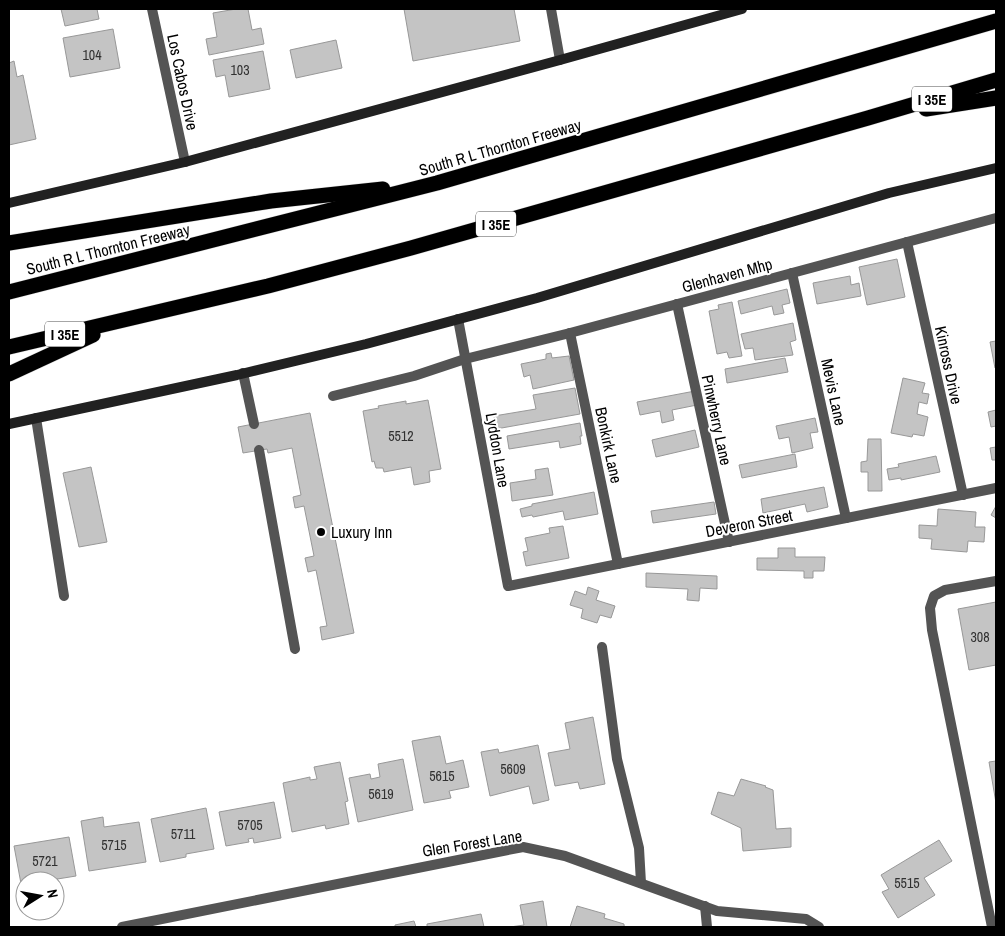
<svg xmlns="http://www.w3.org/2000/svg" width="1005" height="936" font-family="'Archivo Narrow',sans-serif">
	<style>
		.building { fill: #c4c4c4; stroke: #989898 }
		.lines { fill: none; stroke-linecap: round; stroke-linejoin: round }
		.motorway-casing { stroke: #dbdbdb; stroke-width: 16 }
		.service { stroke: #545454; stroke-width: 10 }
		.minor { stroke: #545454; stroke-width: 10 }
		.secondary { stroke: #212121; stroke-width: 10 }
		.motorway { stroke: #000; stroke-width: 15 }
		.poi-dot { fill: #000; stroke: #fff; stroke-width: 2 }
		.labels { text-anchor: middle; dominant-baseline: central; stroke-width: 4; stroke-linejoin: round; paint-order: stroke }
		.number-label { font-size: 14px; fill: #313131 }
		.shield { fill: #fff; stroke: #4c4c4c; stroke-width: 1 }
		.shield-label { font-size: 15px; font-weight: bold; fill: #000 }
		.street-label { font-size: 16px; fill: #000; stroke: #fff }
		.poi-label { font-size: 16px; fill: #000; stroke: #fff; text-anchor: start }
	</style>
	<rect width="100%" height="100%" fill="#fff"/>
	<g class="building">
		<path d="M61,9h36l2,10 -34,7z"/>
		<path d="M236,9h12l4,21 9,-2 3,16 -55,11 -3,-16 11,-2 -4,-24z"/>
		<path d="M404,9h110l6,32 -107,20z"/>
		<path d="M113,29l7,39 -50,9 -7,-39z"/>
		<path d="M336,40l6,28 -46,10 -6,-28z"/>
		<path d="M263,51l7,38 -41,8 -4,-22 -9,2 -3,-17z"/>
		<path d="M14,61l3,16 6,-2 13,64 -27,6v-82z"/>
		<path d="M897,259l8,38 -38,8 -8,-38z"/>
		<path d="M850,276l1,9 8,-2 2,13 -44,8 -4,-21z"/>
		<path d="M787,289l3,14 -8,2 2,8 -10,2 -2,-9 -31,8 -3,-13z"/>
		<path d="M732,302l10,54 -13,2 -2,-6 -10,2 -8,-43 10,-2 -1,-4z"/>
		<path d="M793,323l3,17 -6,2 3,13 -38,5 -2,-12 -8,1 -4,-15z"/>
		<path d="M996,341v26l-1,1 -5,-26z"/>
		<path d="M551,353l1,5 17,-2 5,24 -41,9 -3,-14 -6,2 -3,-13 25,-5v-5z"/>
		<path d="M785,358l3,14 -61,11 -2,-14z"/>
		<path d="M903,378l22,5 -3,10 7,1 -2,10 -8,-2 -2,12 11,3 -4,19 -11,-2 -1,3 -21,-4z"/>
		<path d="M575,388l5,26 -84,15 -2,-13 42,-7 -3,-14z"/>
		<path d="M695,391l2,14 -25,5 2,10 -12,3 -2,-12 -20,4 -3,-13z"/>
		<path d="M428,400l13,69 -12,2 1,11 -16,3 -3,-18 -27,5 -1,-4h-7l-2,-7 -2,1 -9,-51 16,-3 -1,-2 28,-5v3z"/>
		<path d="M996,410v16l-5,1 -3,-15z"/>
		<path d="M310,413l44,220 -32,7 -2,-13 7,-1 -11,-56 -8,2 -3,-14 9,-2 -10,-50 -9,2 -2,-11 8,-2 -9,-47 -24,5 -1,-4 -24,4 -5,-26z"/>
		<path d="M815,418l3,14 -8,1 3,15 -21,5 -3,-16 -10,2 -3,-13z"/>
		<path d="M580,423l2,13h-2l1,8 -21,4 -1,-7 -50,8 -2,-13z"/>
		<path d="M695,430l4,17 -43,10 -4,-17z"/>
		<path d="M868,439h13l1,52h-14v-19h-7v-10l6,-1z"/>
		<path d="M996,447v13h-4l-2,-12z"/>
		<path d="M795,454l2,13 -55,11 -3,-13z"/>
		<path d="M936,456l4,16 -39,8v-2l-12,2 -2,-11 12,-2 -1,-3z"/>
		<path d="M91,467l16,75 -28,5 -16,-74z"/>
		<path d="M548,468l5,27 -41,6 -2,-18 26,-4 -1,-9z"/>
		<path d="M824,487l4,20 -21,5 -2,-8 -42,9 -2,-14z"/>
		<path d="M594,492l4,22 -33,6 -2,-9 -30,6 -1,-2 -10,2 -2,-8 12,-3v-2z"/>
		<path d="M714,502l2,12 -63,9 -2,-12z"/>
		<path d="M996,506v12l-5,-3z"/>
		<path d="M938,509l38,3 -1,15h10l-1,15 -16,-1 -1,11 -36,-3 1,-10 -13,-1v-13l18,1z"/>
		<path d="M563,526l6,32 -43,8 -3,-14 5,-1 -3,-13 25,-5 -1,-5z"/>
		<path d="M778,548h17v9h30l-1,14h-11v7h-9v-7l-47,-1v-12h21z"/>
		<path d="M646,573l71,3v13l-17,-1 -1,13 -12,-1 1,-11 -42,-2z"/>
		<path d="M588,587l11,4 -3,9 19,6 -4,12 -11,-3 -3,8 -16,-5 2,-9 -13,-4 5,-14 11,4z"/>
		<path d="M996,602v63l-27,5 -11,-61z"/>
		<path d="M593,717l12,67 -25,5 -2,-7 -23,4 -7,-33 22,-4 -5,-26z"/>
		<path d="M440,736l6,28 17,-4 6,27 -20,4 2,7 -27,5 -12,-62z"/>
		<path d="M538,745l11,55 -16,4 -4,-18 -39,10 -9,-44 17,-3 1,4z"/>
		<path d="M403,759l10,51 -55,12 -9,-44 21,-4 1,5 9,-2 -2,-13z"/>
		<path d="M996,761v42l-7,-41z"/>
		<path d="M340,762l8,39 -3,1 4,22 -23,5 -1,-4 -33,7 -9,-49 27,-6v3l7,-1 -3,-12z"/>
		<path d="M741,779l25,7 -1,1 8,3 3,39 15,-1v19l-48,4 -2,-23 -30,-14 7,-22 16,4z"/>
		<path d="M274,802l7,36 -27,5 -1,-5 -5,1 1,3 -23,4 -7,-34z"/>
		<path d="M206,808l8,41 -28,5v3l-26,5 -9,-43z"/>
		<path d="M103,817l1,10 35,-5 7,40 -57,9 -8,-50z"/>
		<path d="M69,837l7,39 -31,5h-20v7l-3,1 -8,-43z"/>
		<path d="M939,840l13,21 -28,17 11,17 -37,23 -16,-26 7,-3 -8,-14z"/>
		<path d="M543,901l4,26h-37l14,-2 -4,-20z"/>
		<path d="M577,906l28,8 -1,4 20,6v2l3,1h-57z"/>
		<path d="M481,914l3,13h-57v-3z"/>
		<path d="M414,921l2,6h-21v-2z"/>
	</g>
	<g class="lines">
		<defs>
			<g id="motorway">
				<path d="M926,109l70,-11"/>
				<path d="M9,243l262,-42 112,-12"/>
				<path d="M9,292l428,-109 559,-162"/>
				<path d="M9,347l259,-61 143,-38 457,-130 128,-38"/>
				<path d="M9,374l84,-39"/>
			</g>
		</defs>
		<use href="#motorway" class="motorway-casing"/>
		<g class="service">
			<path d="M243,373l11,51"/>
			<path d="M333,396l81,-20 51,-17"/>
			<path d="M36,418l28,178"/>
			<path d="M259,450l36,199"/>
			<path d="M602,647l15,112 22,89 2,35"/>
			<path d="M705,906l2,21"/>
			<path d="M992,927l-60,-297 -2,-22 4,-12 11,-6 51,-9"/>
		</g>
		<g class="minor">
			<path d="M152,9l33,153"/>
			<path d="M551,9l9,51"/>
			<path d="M907,242l56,253"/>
			<path d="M792,273l54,245"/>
			<path d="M677,304l52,238"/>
			<path d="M458,319l50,267 488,-98"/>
			<path d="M570,333l48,231"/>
			<path d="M465,359l105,-26 426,-115"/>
			<path d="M122,927l401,-80 42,9 152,55 89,8 13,8"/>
		</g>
		<g class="secondary">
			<path d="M9,203l176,-41 375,-102 182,-51"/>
			<path d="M9,424l228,-49 129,-31 171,-46 352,-105 107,-25"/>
		</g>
		<use href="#motorway" class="motorway"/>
	</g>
	<circle class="poi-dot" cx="321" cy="532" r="5"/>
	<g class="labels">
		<g class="number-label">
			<text x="92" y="55">104</text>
			<text x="240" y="70">103</text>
			<text x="401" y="436">5512</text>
			<text x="980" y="637">308</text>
			<text x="513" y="769">5609</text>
			<text x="442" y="776">5615</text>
			<text x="381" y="794">5619</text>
			<text x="250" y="825">5705</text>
			<text x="183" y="834">5711</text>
			<text x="114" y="845">5715</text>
			<text x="45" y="861">5721</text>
			<text x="907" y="883">5515</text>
		</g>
		<g class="shield">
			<rect x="912" y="86.5" width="40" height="25" rx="4"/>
			<rect x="476" y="211.5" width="40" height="25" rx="4"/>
			<rect x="45" y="321.5" width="40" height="25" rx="4"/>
		</g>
		<g class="shield-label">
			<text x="932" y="99">I 35E</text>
			<text x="496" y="224">I 35E</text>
			<text x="65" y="334">I 35E</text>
		</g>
		<g class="street-label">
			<text transform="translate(183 82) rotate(78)">Los Cabos Drive</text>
			<text transform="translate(500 147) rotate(-16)">South R L Thornton Freeway</text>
			<text transform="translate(108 249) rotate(-14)">South R L Thornton Freeway</text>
			<text transform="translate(727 275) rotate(-15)">Glenhaven Mhp</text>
			<text transform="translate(949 365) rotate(78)">Kinross Drive</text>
			<text transform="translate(834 392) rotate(78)">Mevis Lane</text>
			<text transform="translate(717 420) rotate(78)">Pinwherry Lane</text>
			<text transform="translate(609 445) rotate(78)">Bonkirk Lane</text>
			<text transform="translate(498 450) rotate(80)">Lyddon Lane</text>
			<text transform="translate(749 523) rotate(-11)">Deveron Street</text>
			<text transform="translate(472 843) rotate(-9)">Glen Forest Lane</text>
		</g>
		<g class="poi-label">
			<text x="331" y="532">Luxury Inn</text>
		</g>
	</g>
	<rect width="1005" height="936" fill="none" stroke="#000000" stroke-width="20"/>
	<g transform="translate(40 896) rotate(79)"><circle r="24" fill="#ffffff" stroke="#999999"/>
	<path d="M0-4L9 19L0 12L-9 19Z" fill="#000000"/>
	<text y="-8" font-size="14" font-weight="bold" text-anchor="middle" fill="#000000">N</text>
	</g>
</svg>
